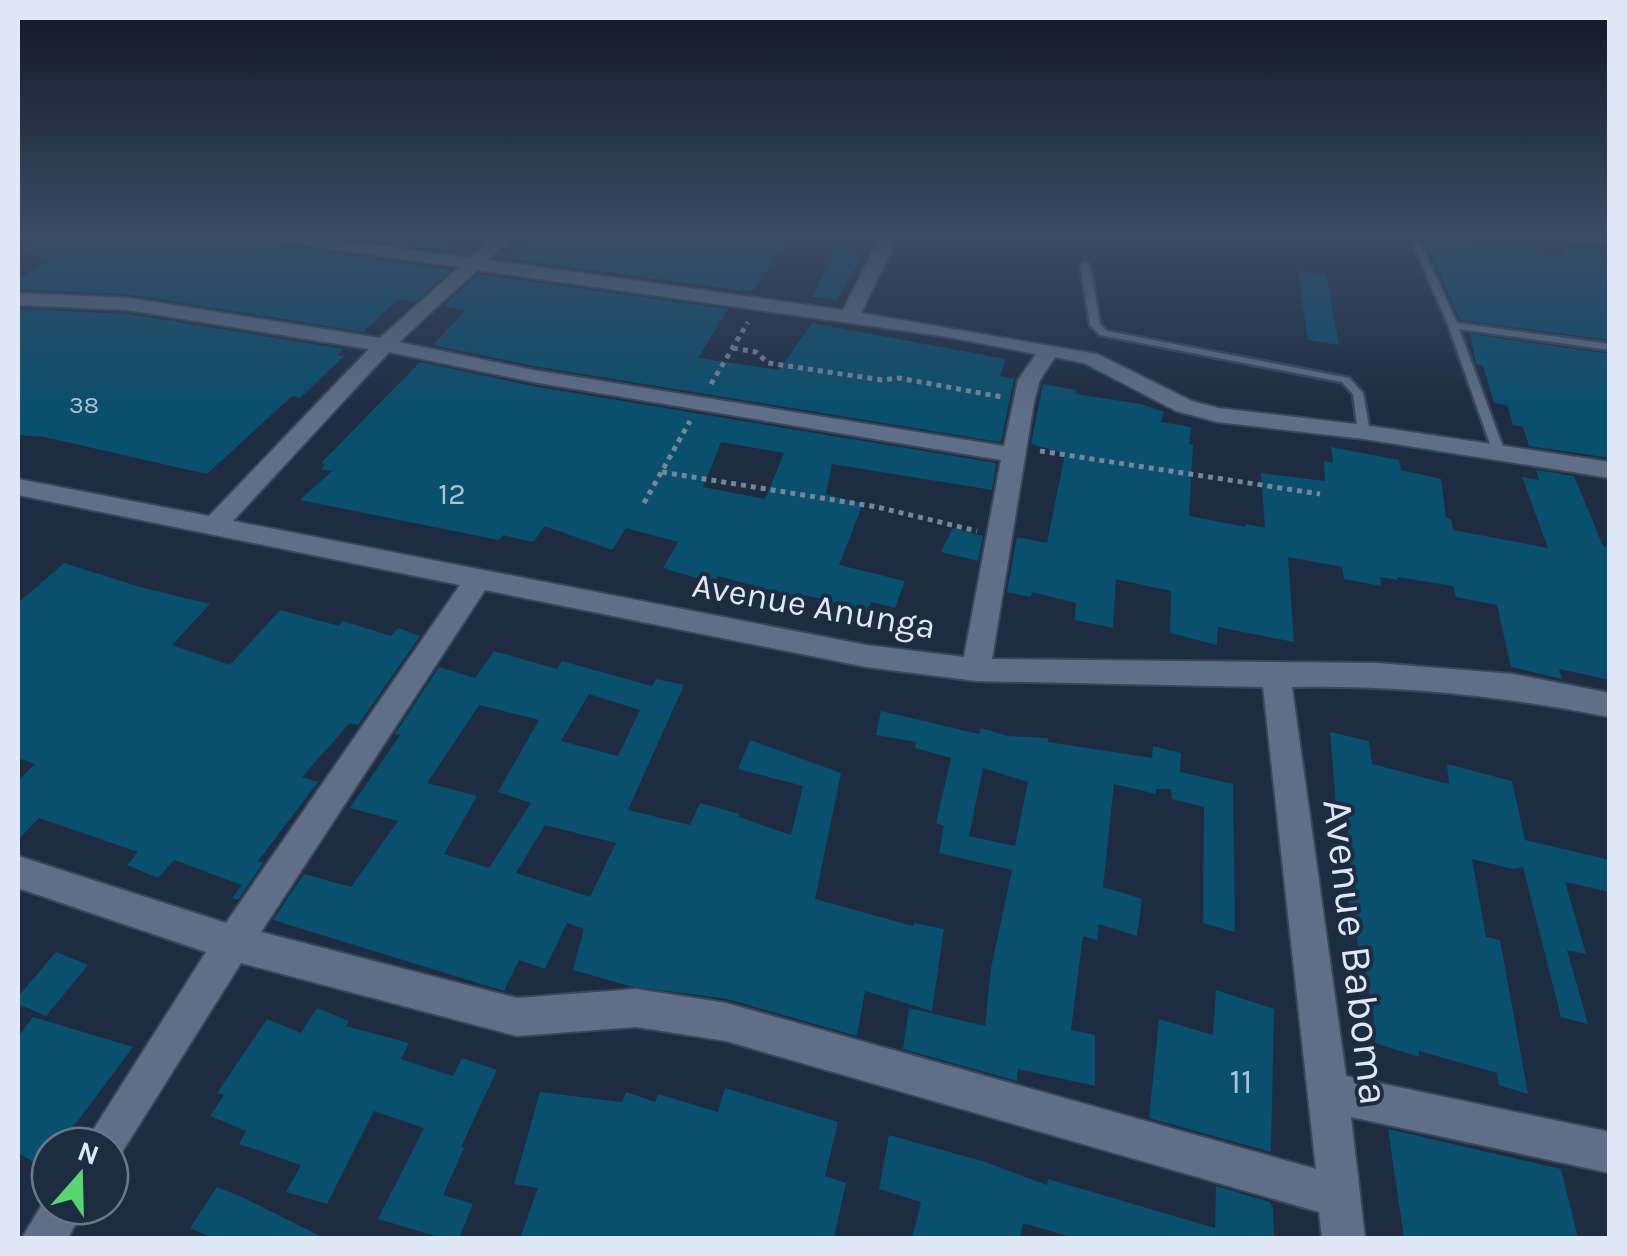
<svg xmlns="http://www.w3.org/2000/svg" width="1627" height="1256" font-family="Karla,sans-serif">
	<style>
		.building { fill: #094f6e; fill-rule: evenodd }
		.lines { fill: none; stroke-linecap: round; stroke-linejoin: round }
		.lane-casing { stroke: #3a4759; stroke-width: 5 }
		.street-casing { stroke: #3a4759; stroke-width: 4 }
		.path { stroke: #788596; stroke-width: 5; stroke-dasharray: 5 5; stroke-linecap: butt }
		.lane { fill: #5e6f87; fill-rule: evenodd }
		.street { fill: #5e6f87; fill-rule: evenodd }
		.labels { text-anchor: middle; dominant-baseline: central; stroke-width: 8; stroke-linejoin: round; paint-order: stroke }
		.far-number-label { font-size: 25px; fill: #a9c2d4 }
		.number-label { font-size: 30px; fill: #a9c2d4 }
		.street-label { font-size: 35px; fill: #dee8f6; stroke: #1d2c40 }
		.near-number-label { font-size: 35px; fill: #a9c2d4 }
		.near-street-label { font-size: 42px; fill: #dee8f6; stroke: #1d2c40 }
	</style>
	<rect width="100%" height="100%" fill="#1d2c40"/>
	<g class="building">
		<path d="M49,235h62l54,8 11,-7 32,5 10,-6h40l11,9 182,26 -36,32 -16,-3 -36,33 -234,-38 -111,-4v-11l36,-20 -36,-6z"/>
		<path d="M332,235h81l46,6 -12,10z"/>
		<path d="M535,235h255l-38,57 -241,-33z"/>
		<path d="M1423,236l142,21 -3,-10 48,6v87l-150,-20z"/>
		<path d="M836,250l27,5 -26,45 -25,-3z"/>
		<path d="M1298,271l28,3 13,71 -31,-5z"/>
		<path d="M478,274l250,35 -30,49 81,12 33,-47 194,36 -6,17 14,3 -12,58 -2,5 -466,-76 -101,-21 33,-35 -23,-4z"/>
		<path d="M18,309l110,5 216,35 -7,6 7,1 -44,42 -8,-2 -85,78 -163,-37 -26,-2z"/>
		<path d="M1470,334l140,20v104l-81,-12 -6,-19 -10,-2 -6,-20 -13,-2 -11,-37 -7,-2z"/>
		<path d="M420,362l112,24 464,77 -4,27 -160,-26 -6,30 37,10 -24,61 66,16 -10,27 -24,-6 -4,9 -62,-16 -2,4 -85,-23 -5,7 -50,-15 15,-26 -52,-14 -14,22 -67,-24 -12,16 -30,-7 -4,5 -199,-40 32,-29 -11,-2 4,-5 -4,-1zM721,442l63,11 -19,46 -62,-12z"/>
		<path d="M1043,384l33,6 -1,4 66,10 23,8 -3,10 30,5 -2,17 4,1 -4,71 57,11v-3l19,4 -4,-55 64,8 -1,-20 9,2 -2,-16 68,13 2,10 40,9 5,39 5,1 2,11 95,18 -26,-71 17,3 -3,-10 38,6 29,70 7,2v132l-51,-11 3,10 -51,-12 -14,-62 -41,-8 -3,-11 -56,-9 1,3 -18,-3 1,9 -37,-7 -2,-12 -54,-10 6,85 -76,-15 -1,18 -47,-12 1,-42 -55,-12 -3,49 -38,-8 1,-17 -44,-11 -1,5 -24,-5 10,-55 30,6 18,-89 -34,-10z"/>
		<path d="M953,528l30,8 -5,25 -37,-9z"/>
		<path d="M64,563l76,24 70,17 -38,41 58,20 50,-55 59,16 4,-5 48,15 7,-8 22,8 -62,89 -8,-2 -48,54 16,5 -60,79 5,2 -25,37 -6,-2 10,-13 -68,-25 -16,18 -31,-13 11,-13 -99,-34 -21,22v-59l17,-17 -17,-6v-155z"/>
		<path d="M494,651l63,18 5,-8 90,25 4,-7 28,6 -56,125 62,15 10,-22 40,11 -1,3 52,18 12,-49 -65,-17 12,-29 91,33 -26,126 98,27 1,-3 30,6 -12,82 -67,-20 -8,45 -130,-37 -97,-13 -57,-16 11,-41 -17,-6 -22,46 -26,-9 -15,31 -231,-71 31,-46 47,13 47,-66 -48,-13 50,-73 -5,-1 44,-67 36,11zM589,694l51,16 -22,46 -57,-15zM479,705l60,15 -41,72 33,11 -42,65 -45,-14 33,-58 -50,-13zM545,825l71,18 -26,54 -74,-24z"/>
		<path d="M881,711l98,23 2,-6 27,8 40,2v4l104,16 1,-12 28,7 -1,19 53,12 2,148 -32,-9 1,-116 -32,-8 -1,-10h-15v5l-42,-10 -11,103 39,12 -5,37 -38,-12 -2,16 -14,-4 -12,94 24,5v51l-77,-17 -1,12 -114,-32 6,-41 76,18 6,-58 21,-98 -73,-17 5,-27 -8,-3 15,-65 -36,-10 1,-6 -40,-7zM983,768l45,14 -13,64 -46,-10z"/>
		<path d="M1330,732l39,9 3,23 77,20 -2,-20 65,17 13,59 85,20v32l-45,-10 21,72 -19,-4 21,74 -27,-7 -38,-150 -10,2 -41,-10 14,78 14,3 28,154 -29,-9 -2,-12 -78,-22v6l-44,-14 -2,-33 -30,-131 9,2 -6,-71 -10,-3z"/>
		<path d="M56,952l32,13 -42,51 -28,-12v-7z"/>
		<path d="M1216,990l58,19 -3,143 -122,-34 10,-99 54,16z"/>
		<path d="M317,1008l32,13 -3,5 63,17 -8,16 52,17 9,-18 35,12 -36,77 3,1 -21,47 30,9 -14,34h-16l-65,-19 46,-91 -50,-17 -47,93 -41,-12 15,-27 -62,-21 7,-13 -36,-15 14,-21 -7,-2 50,-74 34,14z"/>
		<path d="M33,1017l100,30 -74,99h-9v11l-8,10 -24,-14v-116z"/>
		<path d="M725,1088l113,34 -13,54 21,7 -12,55h-314l18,-50 -24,-4 26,-92 82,10 4,-10 29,10 3,-8 60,18z"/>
		<path d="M1388,1129l173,40 17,69h-174z"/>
		<path d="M889,1135l96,27 62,23 1,-6 167,49 1,-42 54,16 3,6 1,30h-199l-52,-15 -3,15h-108l9,-36 -42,-13z"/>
		<path d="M217,1187l25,10 82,41h-110l-24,-10z"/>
	</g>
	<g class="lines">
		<defs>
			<g id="lane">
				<path d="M1409,235h8l40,88 153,21v6l-151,-21 47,126 -2,3 -4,1 -6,-4 -46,-130z"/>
				<path d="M1085,262l5,3 10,59 7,7 242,47 14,15 7,39 -6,4 -6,-4 -5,-38 -11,-12 -242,-47 -10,-10 -10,-60z"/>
			</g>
			<g id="street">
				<path d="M261,235h45l163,23 26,-23h19l-26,25 355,50 38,-75h18l-38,78 236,41 95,47 26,7 146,17 246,37v16l-246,-39 -147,-17 -41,-11 -92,-48 -29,-6 -15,23 -6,22 -42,257 385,4 136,11 97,19v24c-107,-21 -210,-32 -318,-30l54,389 264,56v41l-259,-56 14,121h-43l-3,-26 -593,-171 -90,-14 -119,9 -276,-73 -124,197 -7,4v-18h-27l123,-194 -188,-64v-32l208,67 234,-338 -442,-90v-16l191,37 160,-167 -241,-39 -110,-5v-12l110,5 252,40 79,-71 -189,-27zM477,270l471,67 88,17 -18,26 -14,66 -471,-76 -134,-28zM389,352l144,30 468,78 -37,197 -98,-12 -633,-124zM485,590l381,77 110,14 287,6 53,482 -590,-166 -90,-14 -119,9 -256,-66z"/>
				<path d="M1562,235h48v8l-39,-3z"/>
				<path d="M50,1191v15h35l-17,32h-46z"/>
			</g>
		</defs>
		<use href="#lane" class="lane-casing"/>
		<use href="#street" class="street-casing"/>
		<g class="path">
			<path d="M733,348l23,4 12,11 114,17 17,-2 103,19"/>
			<path d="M711,384l37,-62"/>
			<path d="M1040,451l280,43"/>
			<path d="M662,472l215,35 100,24"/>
			<path d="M644,503l46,-82"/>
		</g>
		<use href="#lane" class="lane"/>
		<use href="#street" class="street"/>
	</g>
	<linearGradient id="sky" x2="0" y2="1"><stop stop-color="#101823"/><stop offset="0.57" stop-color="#3a4b64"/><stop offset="1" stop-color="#3a4b64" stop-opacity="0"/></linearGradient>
	<rect width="1627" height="411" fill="url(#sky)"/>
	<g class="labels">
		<g class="far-number-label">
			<text x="84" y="404">38</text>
		</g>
		<g class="number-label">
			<text x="452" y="494">12</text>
		</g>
		<g class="street-label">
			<text transform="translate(814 606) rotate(10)">Avenue Anunga</text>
		</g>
		<g class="near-number-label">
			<text x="1241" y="1081">11</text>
		</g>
		<g class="near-street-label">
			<text transform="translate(1356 952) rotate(83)">Avenue Baboma</text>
		</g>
	</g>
	<rect width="1627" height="1256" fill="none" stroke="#dee8f6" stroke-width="40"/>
	<g transform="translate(80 1176) rotate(20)"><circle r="48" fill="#1d2c40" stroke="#6a7789" stroke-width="2.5"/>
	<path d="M0-8L18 38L0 25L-18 38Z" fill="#58d570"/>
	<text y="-15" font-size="28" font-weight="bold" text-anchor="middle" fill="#dee8f6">N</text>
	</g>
</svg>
